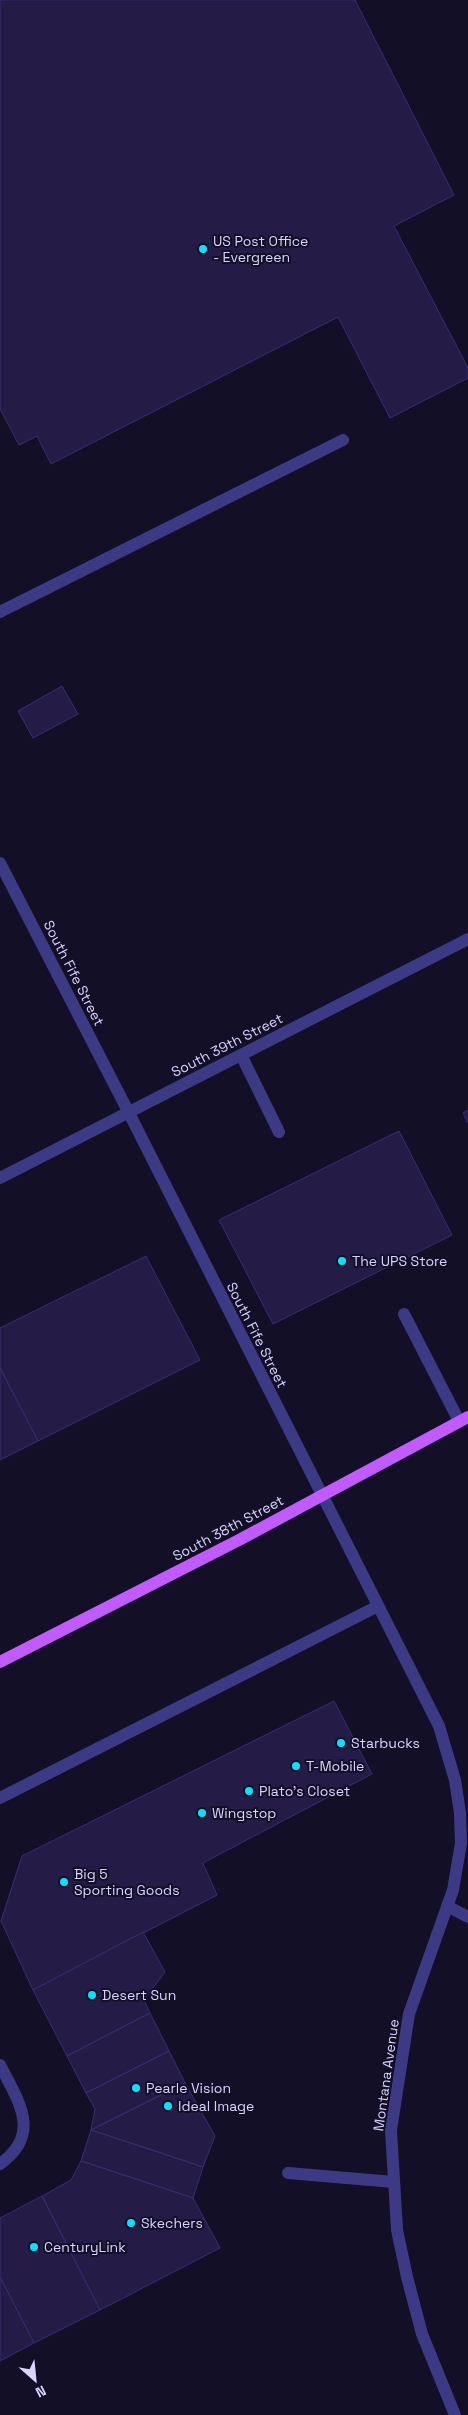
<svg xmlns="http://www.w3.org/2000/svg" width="468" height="2415" font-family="'Space Grotesk',sans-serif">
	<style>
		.building { fill: #241b47; stroke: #3b2d73 }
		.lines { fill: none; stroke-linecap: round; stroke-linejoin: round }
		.lane { stroke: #3d3a85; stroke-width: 12 }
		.street { stroke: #3d3a85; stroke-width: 12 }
		.primary { stroke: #c25bff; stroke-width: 12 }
		.poi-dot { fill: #00e5ff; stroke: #130f26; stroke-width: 2 }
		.labels { text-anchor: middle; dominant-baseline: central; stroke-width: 4; stroke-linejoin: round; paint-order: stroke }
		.poi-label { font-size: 14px; fill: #d9d4ff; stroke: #130f26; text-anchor: start }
		.street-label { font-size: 14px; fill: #d9d4ff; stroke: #130f26 }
	</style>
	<rect width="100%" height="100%" fill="#130f26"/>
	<g class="building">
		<path d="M0,0h355l99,195 -60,31 74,142v10l-78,40 -52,-101 -287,147 -14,-28 -18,9 -19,-36z"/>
		<path d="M62,686l16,28 -45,24 -15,-27z"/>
		<path d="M468,1110v13l-5,-10z"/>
		<path d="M399,1131l53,104 -179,89 -54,-104z"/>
		<path d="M146,1256l54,104 -162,81 -38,-73v-40z"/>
		<path d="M0,1368l38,73 -38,19z"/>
		<path d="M334,1701l38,73 -169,89 14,32 -184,95 -32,-69 21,-65z"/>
		<path d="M143,1932l22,40 -21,28 6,13 -83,43 -34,-66z"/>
		<path d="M150,2013l19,38 -83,42 -19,-37z"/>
		<path d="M169,2051l16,32 -94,47 4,-21 -9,-16z"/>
		<path d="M185,2083l30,53 -12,31 -112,-37z"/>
		<path d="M91,2130l112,37 -10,31 -112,-37z"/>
		<path d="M81,2161l112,37 27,50 -120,62 -58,-114 29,-16z"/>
		<path d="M42,2196l58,114 -66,33 -34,-66v-59z"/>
		<path d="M0,2277l34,66 -34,18z"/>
	</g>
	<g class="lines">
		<g class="lane">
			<path d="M0,612l343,-172"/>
			<path d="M241,1055l38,77"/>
			<path d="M404,1314l55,107"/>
			<path d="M0,1798l378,-192"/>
			<path d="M447,1906l21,11"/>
			<path d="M0,2065c19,37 42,69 0,99"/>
			<path d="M288,2173l106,9"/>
		</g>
		<g class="street">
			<path d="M0,863l129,250 310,613 16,54 5,33 1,30 -8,47 -44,124 -18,116 6,100 10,47 15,57 33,81"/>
			<path d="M0,1178l468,-239"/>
		</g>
		<path class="primary" d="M0,1662l239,-122 229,-123"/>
	</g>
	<g class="poi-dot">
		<circle cx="203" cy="249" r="5"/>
		<circle cx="342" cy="1261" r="5"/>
		<circle cx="341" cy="1743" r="5"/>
		<circle cx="296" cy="1766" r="5"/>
		<circle cx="249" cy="1791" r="5"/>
		<circle cx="202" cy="1813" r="5"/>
		<circle cx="64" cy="1882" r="5"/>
		<circle cx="92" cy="1995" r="5"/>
		<circle cx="136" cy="2088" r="5"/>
		<circle cx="168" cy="2106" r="5"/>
		<circle cx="131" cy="2223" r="5"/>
		<circle cx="34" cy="2247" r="5"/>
	</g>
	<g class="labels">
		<g class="poi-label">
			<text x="213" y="241">US Post Office<tspan x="213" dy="16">- Evergreen</tspan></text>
			<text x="352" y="1261">The UPS Store</text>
			<text x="351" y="1743">Starbucks</text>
			<text x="306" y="1766">T-Mobile</text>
			<text x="259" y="1791">Plato's Closet</text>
			<text x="212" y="1813">Wingstop</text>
			<text x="74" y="1874">Big 5<tspan x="74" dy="16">Sporting Goods</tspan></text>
			<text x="102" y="1995">Desert Sun</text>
			<text x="146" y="2088">Pearle Vision</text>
			<text x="178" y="2106">Ideal Image</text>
			<text x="141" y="2223">Skechers</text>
			<text x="44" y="2247">CenturyLink</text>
		</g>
		<g class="street-label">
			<text transform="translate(74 973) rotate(63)">South Fife Street</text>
			<text transform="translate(227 1045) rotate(-27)">South 39th Street</text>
			<text transform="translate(257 1335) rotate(63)">South Fife Street</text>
			<text transform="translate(228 1528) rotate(-28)">South 38th Street</text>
			<text transform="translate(386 2075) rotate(-82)">Montana Avenue</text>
		</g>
	</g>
	<g transform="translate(35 2380) rotate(153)" stroke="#130f26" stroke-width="4" paint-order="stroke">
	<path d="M0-4L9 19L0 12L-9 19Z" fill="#d9d4ff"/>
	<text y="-8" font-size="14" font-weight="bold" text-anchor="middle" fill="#d9d4ff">N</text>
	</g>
</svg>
